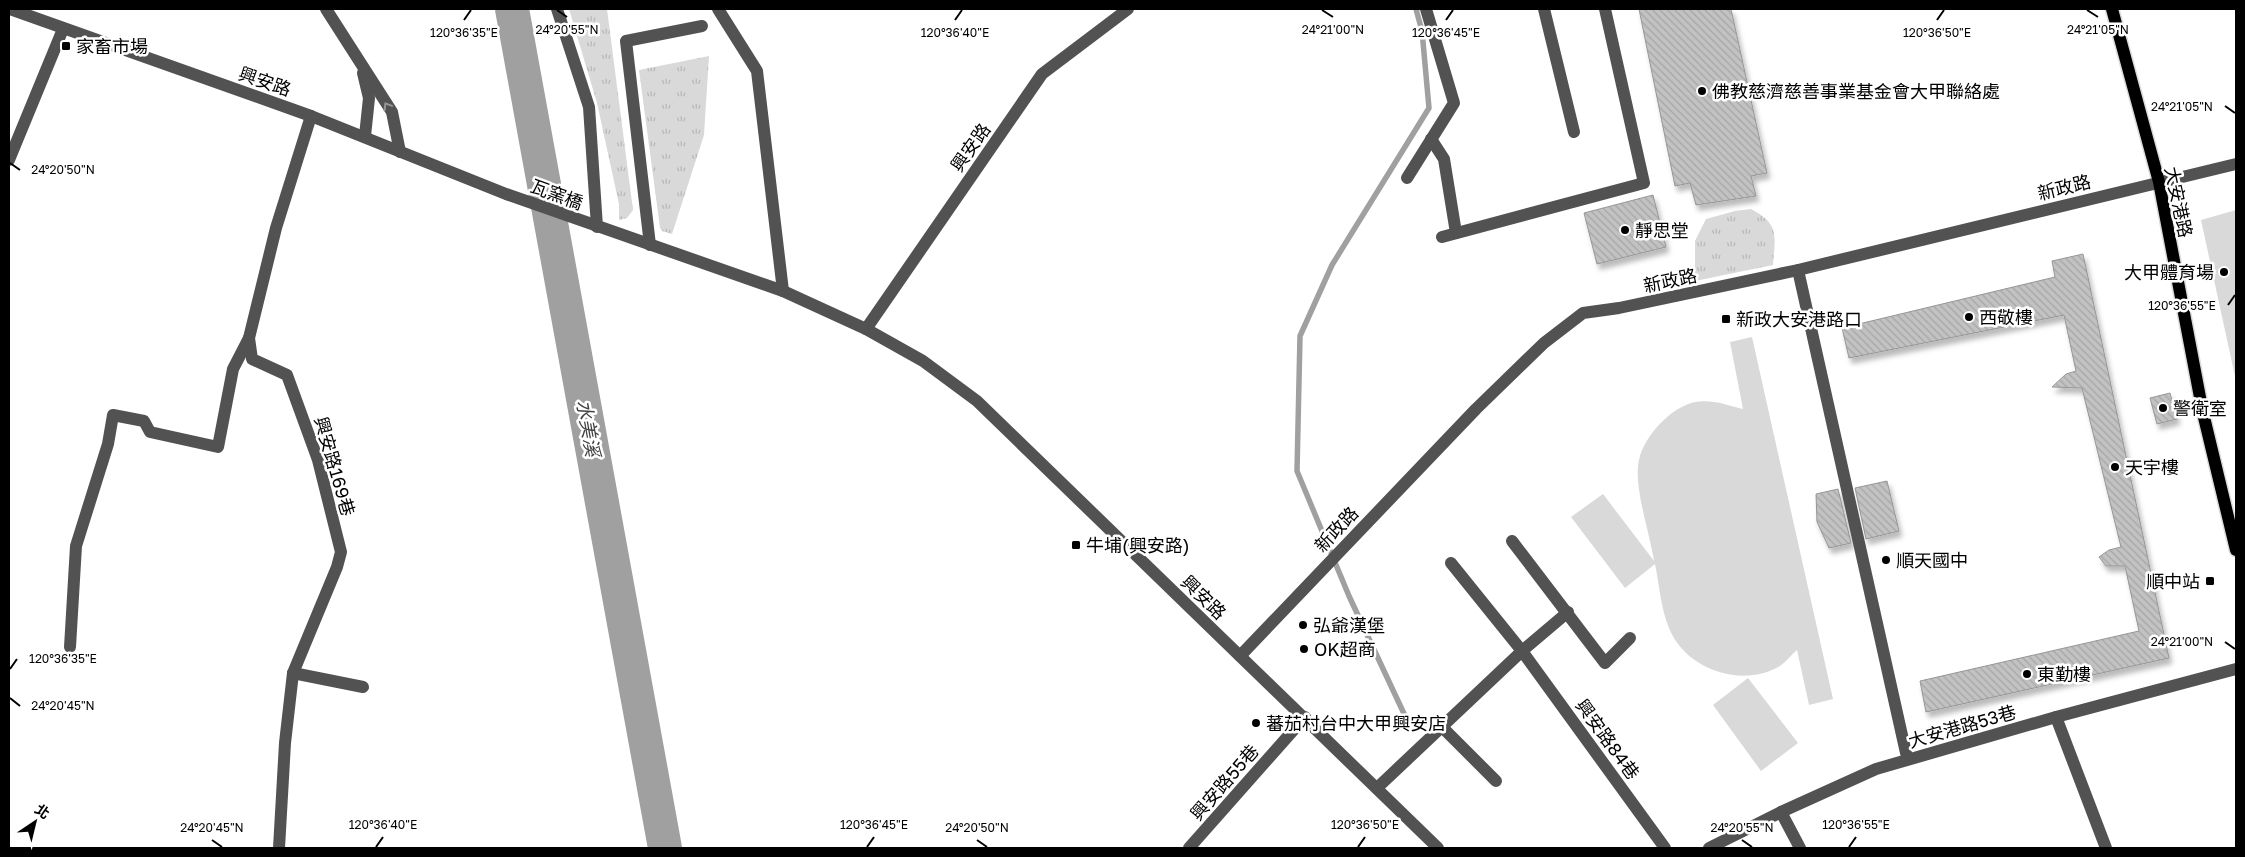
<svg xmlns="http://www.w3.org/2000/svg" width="2245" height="857" font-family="'Golos Text','Noto Sans TC',sans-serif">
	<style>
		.grass { fill: url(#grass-tufts) }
		.green { fill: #d9d9d9 }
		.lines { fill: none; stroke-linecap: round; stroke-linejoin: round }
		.stream { stroke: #a0a0a0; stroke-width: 5.5 }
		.river { stroke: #a0a0a0; stroke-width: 34 }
		.building { fill: url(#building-back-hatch); stroke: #969696; filter: url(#shadow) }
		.major-casing { stroke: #dbdbdb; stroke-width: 15 }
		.minor { stroke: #525252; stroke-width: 12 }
		.major { stroke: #000; stroke-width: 12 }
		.oneway { stroke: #979797 }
		.ticks { fill: none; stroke: #000; stroke-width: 2 }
		.poi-dot { fill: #000; stroke: #fff; stroke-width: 2 }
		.labels { text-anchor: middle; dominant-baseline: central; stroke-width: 5; stroke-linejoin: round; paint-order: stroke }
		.poi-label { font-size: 18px; fill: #000; stroke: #fff; text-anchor: start }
		.street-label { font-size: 18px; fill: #000; stroke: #fff }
		.water-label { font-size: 19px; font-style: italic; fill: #414141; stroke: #fff }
		.ticks-label { font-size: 12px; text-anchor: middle; fill: #000; stroke: #fff; stroke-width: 5; stroke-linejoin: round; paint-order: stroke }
	</style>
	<defs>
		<pattern id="grass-tufts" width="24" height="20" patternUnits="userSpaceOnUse" patternTransform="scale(1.25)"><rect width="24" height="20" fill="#d9d9d9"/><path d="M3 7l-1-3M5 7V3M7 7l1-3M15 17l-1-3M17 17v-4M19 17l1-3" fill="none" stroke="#b8b8b8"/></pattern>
		<pattern id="building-back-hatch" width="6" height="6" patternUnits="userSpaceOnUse" patternTransform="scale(1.25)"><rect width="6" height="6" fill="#c2c2c2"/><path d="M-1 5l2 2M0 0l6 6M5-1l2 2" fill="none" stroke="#a5a5a5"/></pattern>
		<filter id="shadow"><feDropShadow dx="3" dy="5.5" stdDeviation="2.5" flood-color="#0004"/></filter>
	</defs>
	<rect width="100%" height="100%" fill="#fff"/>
	<g class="grass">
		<path d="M569,9h38l26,201 -6,8 -8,2v-16l-22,-101z"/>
		<path d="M709,56l-5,79 -32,99 -10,-3 -2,-3 -21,-158z"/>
		<path d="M1751,209c29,15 24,27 22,56l-78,16v-40l11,-22 29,-8z"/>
	</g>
	<g class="green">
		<path d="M2236,210v171l-35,-161z"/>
		<path d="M1752,337l81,362 -24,6 -12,-55c-6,5 -11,12 -17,16 -38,23 -95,3 -111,-38 -8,-18 -10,-45 -14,-64l-30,24 -54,-71 32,-23 51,67c-4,-28 -21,-75 -15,-101 5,-24 32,-53 56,-58 17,-3 32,3 48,7l-13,-67z"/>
		<path d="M1748,678l50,65 -37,28 -48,-66z"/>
	</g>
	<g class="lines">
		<path class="stream" d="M1416,9l6,22 7,77 -97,157 -32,71 -3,135 52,125 57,122 23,14"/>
		<path class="river" d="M512,9l153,839"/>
	</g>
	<g class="building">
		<path d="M1639,9h92l36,164 -16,3 5,20 -60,9 -6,-22 -15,3z"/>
		<path d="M1653,195l13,52 -69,17 -13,-51z"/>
		<path d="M2083,254l86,404 -243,54 -6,-31 219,-50 -14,-65h-19l-7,-9 10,-7 12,-3 -39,-159 -30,-1 14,-13 10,-3 -12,-56 -215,43 -7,-30 213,-51 -3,-16z"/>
		<path d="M2170,393l7,26 -20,5 -7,-26z"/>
		<path d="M1887,481l12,50 -33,8 -11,-51z"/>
		<path d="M1838,489l13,54 -22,5 -12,-26 -1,-28z"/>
	</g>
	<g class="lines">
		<defs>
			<path id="major" d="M2112,9l47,173 44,231 33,137"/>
		</defs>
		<use href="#major" class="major-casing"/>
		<g class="minor">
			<path d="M10,9l301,107 195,78 277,97 83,38 57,32 54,40 461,447"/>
			<path d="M326,9l66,103 8,40"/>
			<path d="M557,9l32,98 8,120"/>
			<path d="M718,9l39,62 26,220"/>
			<path d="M1544,9l30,123"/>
			<path d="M363,73l6,25 -4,38"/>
			<path d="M1431,139l13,20 12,74"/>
			<path d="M9,160l54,-131"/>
			<path d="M1407,178l47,-75 -28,-94"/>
			<path d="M1442,237l202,-54 -39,-174"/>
			<path d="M650,245l-24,-204 76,-15"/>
			<path d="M1798,270l108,483"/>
			<path d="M866,329l176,-255 86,-65"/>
			<path d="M1512,541l93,122 25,-25"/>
			<path d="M1451,563l71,88 143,197"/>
			<path d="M70,647l6,-101 32,-102 5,-29 31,6 6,11 68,15 15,-78 16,-31"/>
			<path d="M1240,656l236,-247 68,-66 39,-30 36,-5 179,-38 438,-106"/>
			<path d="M293,673l70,14"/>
			<path d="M2056,717l50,131"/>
			<path d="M1442,727l54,54"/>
			<path d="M1377,788l145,-137 46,-39"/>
			<path d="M1781,812l19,36"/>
			<path d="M279,848l6,-105 8,-70 44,-106 4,-15 -23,-92 -31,-85 -35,-16 -3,-21 27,-110 35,-112"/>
			<path d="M1189,848l116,-131"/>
			<path d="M1709,848l72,-36 95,-43 180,-52 180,-48"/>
		</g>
		<use href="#major" class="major"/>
	</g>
	<defs><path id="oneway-chevron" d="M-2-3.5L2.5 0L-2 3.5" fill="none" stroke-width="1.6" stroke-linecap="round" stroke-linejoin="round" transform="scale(1.25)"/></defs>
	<use class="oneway" href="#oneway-chevron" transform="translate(387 106) rotate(-121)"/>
	<path class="ticks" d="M557,10l10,7M1322,10l11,7M2087,10l11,7M464,20l7,-10M955,20l7,-10M1446,20l7,-10M1937,20l7,-10M2225,106l10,7M10,163l10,7M2228,305l7,-10M2225,642l10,7M10,669l7,-10M10,698l10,8M212,840l10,7M977,840l10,7M1742,840l10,7M376,847l7,-10M867,847l7,-10M1358,847l7,-10M1849,847l7,-10"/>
	<g class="poi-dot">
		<rect x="61" y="41" width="10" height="10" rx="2.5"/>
		<circle cx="1702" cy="91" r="5"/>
		<circle cx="1625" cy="230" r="5"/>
		<circle cx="2224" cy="272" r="5"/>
		<circle cx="1969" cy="317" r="5"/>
		<rect x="1721" y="314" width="10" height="10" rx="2.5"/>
		<circle cx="2163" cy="408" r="5"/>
		<circle cx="2115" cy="467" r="5"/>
		<rect x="1071" y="540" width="10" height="10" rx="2.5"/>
		<circle cx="1886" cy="560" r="5"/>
		<rect x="2205" y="576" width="10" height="10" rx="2.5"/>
		<circle cx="1303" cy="625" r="5"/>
		<circle cx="1304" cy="649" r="5"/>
		<circle cx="2027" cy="674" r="5"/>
		<circle cx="1256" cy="723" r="5"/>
	</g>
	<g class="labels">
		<g class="poi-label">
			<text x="76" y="46">家畜市場</text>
			<text x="1712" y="91">佛教慈濟慈善事業基金會大甲聯絡處</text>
			<text x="1635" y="230">靜思堂</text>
			<text x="2214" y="272" text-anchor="end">大甲體育場</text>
			<text x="1979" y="317">西敬樓</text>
			<text x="1736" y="319">新政大安港路口</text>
			<text x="2173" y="408">警衛室</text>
			<text x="2125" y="467">天宇樓</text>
			<text x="1086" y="545">牛埔(興安路)</text>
			<text x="1896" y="560">順天國中</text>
			<text x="2200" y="581" text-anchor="end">順中站</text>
			<text x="1313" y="625">弘爺漢堡</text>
			<text x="1314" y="649">OK超商</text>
			<text x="2037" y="674">東勤樓</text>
			<text x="1266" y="723">蕃茄村台中大甲興安店</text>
		</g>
		<g class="street-label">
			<text transform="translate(265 81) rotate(19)">興安路</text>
			<text transform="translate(970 147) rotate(-55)">興安路</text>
			<text transform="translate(2064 187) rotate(-14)">新政路</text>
			<text transform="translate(557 194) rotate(20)">瓦窯橋</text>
			<text transform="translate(2179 202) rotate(78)">大安港路</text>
			<text transform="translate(1670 280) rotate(-12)">新政路</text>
			<text transform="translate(335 466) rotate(74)">興安路169巷</text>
			<text transform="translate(1336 529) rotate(-47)">新政路</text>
			<text transform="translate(1204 597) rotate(44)">興安路</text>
			<text transform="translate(1962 726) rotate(-16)">大安港路53巷</text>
			<text transform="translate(1608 739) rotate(54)">興安路84巷</text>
			<text transform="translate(1224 782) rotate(-49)">興安路55巷</text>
		</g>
		<g class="water-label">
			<text transform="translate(589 428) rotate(80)">水美溪</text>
		</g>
	</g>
	<g class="ticks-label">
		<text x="567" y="34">24°20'55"N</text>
		<text x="1333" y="34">24°21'00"N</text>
		<text x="2098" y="34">24°21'05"N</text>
		<text x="464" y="37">120°36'35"E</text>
		<text x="955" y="37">120°36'40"E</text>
		<text x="1446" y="37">120°36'45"E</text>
		<text x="1937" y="37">120°36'50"E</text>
		<text x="2182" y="111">24°21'05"N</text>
		<text x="63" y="174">24°20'50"N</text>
		<text x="2182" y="310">120°36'55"E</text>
		<text x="2182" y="646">24°21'00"N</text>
		<text x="63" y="663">120°36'35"E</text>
		<text x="63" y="710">24°20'45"N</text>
		<text x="383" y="829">120°36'40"E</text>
		<text x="874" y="829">120°36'45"E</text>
		<text x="1365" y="829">120°36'50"E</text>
		<text x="1856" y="829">120°36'55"E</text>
		<text x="212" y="832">24°20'45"N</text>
		<text x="977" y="832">24°20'50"N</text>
		<text x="1742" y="832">24°20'55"N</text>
	</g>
	<rect width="2245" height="857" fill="none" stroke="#000000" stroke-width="20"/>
	<g transform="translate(35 822) rotate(35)" stroke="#ffffff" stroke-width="4" paint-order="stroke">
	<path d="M0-4L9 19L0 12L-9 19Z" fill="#000000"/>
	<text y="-8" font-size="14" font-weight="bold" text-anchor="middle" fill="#000000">北</text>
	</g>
</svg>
